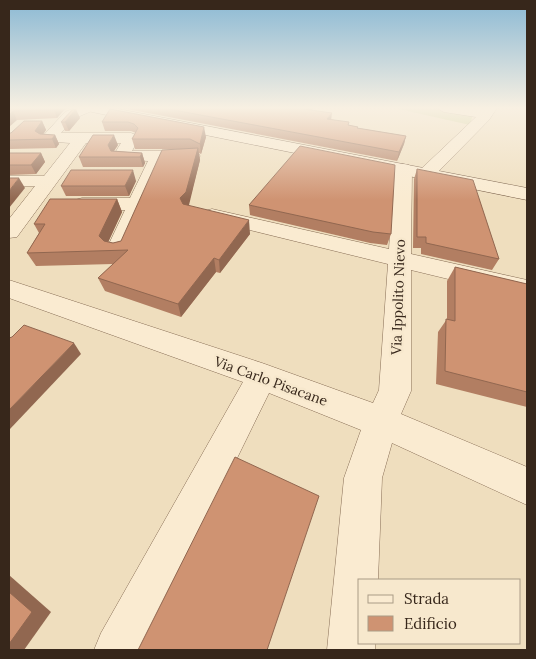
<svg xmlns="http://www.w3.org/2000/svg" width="536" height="659" font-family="Lora,serif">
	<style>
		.green { fill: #cace91 }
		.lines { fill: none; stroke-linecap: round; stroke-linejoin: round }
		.minor-casing { stroke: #886e56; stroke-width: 1 }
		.secondary-casing { stroke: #6a4f39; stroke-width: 1 }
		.minor { fill: #faebd1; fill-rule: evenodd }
		.secondary { fill: #faebd1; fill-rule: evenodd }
		.wall { fill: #b27e62 }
		.shaded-wall { fill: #916750 }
		.building { fill: #cf9372; stroke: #916750 }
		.labels { text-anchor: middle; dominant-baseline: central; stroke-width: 5; stroke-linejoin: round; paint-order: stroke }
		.street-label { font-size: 14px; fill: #37271b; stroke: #f7e8cd }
	</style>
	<rect width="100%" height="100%" fill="#efdebe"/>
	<path class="green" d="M394,108h36l43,6 -3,11z"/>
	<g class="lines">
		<defs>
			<g id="minor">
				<path d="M75,108h19l-2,3 -17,7 -14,15h70l5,2 3,3 -7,13h60l6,2 2,3 -2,3 -34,2 -38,92 -8,2 -8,-2 -3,-5 18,-38h-43l-7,-2 -3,-4 3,-4 7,-2h48l18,-37 -33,-2 -2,-3 8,-13h-35l-69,94 -8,1v-19l26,-33h-26v-10h35l26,-33 -26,-2 -3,-3 24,-26z"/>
				<path d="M437,108h60l-8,12 -57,58 -6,1 -6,-1 -3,-4 3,-4 56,-53 -32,-5z"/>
				<path d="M403,164l6,1 3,4 -1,85 116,26v18l-116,-28v121l-10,23 126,53v38l-135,-62 -10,35 -4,102h-18v63h15v7h-48l17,-172 17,-48 -92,-37 -126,257h-49l7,-17 142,-251 -234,-84v-18l253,83 111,40 6,-13 9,-126 -183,-45 -3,-4 3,-4 7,-2 177,40 5,-80 3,-4z"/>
			</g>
			<path id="secondary" d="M85,108h28l414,80v12l-435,-88z"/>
		</defs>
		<use href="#minor" class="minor-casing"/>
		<use href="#secondary" class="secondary-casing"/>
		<use href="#minor" class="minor"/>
		<use href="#secondary" class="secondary"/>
	</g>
	<g class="wall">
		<path d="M9,108l55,2 -7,8 -40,2z"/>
		<path d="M122,108h191l-1,2 19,9 18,6 9,2v1l48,8 -2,8 -7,17z"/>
		<path d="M110,109l96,28 -5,17 -2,-1 1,7 -12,46 62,28 -30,39 -4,-1 -35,45 -76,-26 -7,-13 15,-14 -77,2 -9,-13 12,-20 -5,-9 83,-25 5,13 -14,30 5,1 8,-2 58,-92h-44l-3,-10 4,-6 -5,-2h-26l-3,-9z"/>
		<path d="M80,118l-11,13h-4l-4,-9z"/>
		<path d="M42,121l4,9 -3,4 12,1 4,9 -3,4 -47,1v-9z"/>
		<path d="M118,145l-4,6 28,2 3,10 -2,4h-60l-4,-10z"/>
		<path d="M9,153h32l4,9 -9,12 -27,1z"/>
		<path d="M417,169l82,90 -7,11 -71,-16v-6h-8l1,-69z"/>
		<path d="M136,181l-7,15h-63l-5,-10z"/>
		<path d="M249,205l142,29 -4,11 -17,-2 -120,-28z"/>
		<path d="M455,267l72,17v123l-91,-23 2,-52 9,-13v-38z"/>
	</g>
	<g class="shaded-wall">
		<path d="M55,108h15l-6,2 -7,8 -3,-8z"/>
		<path d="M306,108h7l-10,10 1,-9z"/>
		<path d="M76,109l4,9 -11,13 -4,-9z"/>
		<path d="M13,111l4,9 -8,7v-12z"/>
		<path d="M332,113l-1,8 -4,-2z"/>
		<path d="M42,121l4,9 -6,9 -5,-8z"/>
		<path d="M204,127l2,10 -5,17 -1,-10z"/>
		<path d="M55,135l4,9 -3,4 -4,-9z"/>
		<path d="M114,135l4,10 -7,10 -3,-10z"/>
		<path d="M406,136l-2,8 -7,17 2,-9z"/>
		<path d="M198,148l2,12 -11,45 -6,6 -3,-13z"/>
		<path d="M41,153l4,9 -9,12 -5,-9z"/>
		<path d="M142,153l3,10 -2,4 -3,-10z"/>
		<path d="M133,170l3,11 -7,15 -4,-10z"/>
		<path d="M19,178l6,10 -16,20v-17z"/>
		<path d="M117,199l5,13 -17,37 -6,-13z"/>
		<path d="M249,220l1,14 -30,39 -1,-13z"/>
		<path d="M214,258l2,14 -35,45 -3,-13z"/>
		<path d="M74,343l7,11 -71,75 -1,-1v-18z"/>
		<path d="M9,575l42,37 -27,38h-15z"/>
	</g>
	<g class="building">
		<path d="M9,108h46l-1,2 -41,1 -4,4z"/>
		<path d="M163,108h143l-2,1 28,4 -5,6 22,3 -1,3 10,2 -1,1 49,8 -7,16z"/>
		<path d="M76,109l-11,13h-4l11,-12z"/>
		<path d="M110,109l94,18 -4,17 -10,-5h-58l6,-11 -4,-4 -6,-2h-26z"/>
		<path d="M24,121h18l-7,10 5,3 15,1 -3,4 -43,1v-7h2z"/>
		<path d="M93,135h21l-6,10 3,6 31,2 -2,4h-61z"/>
		<path d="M300,146l95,19 -4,69 -18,-2 -124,-27z"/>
		<path d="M198,148l-12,44 -6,6 3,6 66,16 -30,40 -5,-2 -36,46 -80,-26 30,-28 -101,3 18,-29h-11l16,-25h67l-18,37 5,5 9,2 8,-2 41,-91z"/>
		<path d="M9,153h32l-10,12h-22z"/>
		<path d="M417,169l56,11 26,79 -73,-16v-6h-9z"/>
		<path d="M71,170h62l-8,16h-64z"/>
		<path d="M9,178h10l-10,13z"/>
		<path d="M455,267l72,17v108l-82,-21 1,-52 9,2z"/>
		<path d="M24,325l50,18 -65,67v-72l3,-1z"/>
		<path d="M235,457l84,39 -52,154h-129z"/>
		<path d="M9,592l23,20 -23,32z"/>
	</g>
	<linearGradient id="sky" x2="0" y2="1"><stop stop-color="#8bb9d4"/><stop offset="0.54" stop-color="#f8f0e2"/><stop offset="1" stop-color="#f8f0e2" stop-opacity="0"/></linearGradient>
	<rect width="536" height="200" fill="url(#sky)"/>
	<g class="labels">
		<g class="street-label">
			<text transform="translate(398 297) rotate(-88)">Via Ippolito Nievo</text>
			<text transform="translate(271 381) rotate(20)">Via Carlo Pisacane</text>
		</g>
	</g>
	<rect width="536" height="659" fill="none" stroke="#37271b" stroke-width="20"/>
	<rect x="358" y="579" width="162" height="65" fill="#f7e8cd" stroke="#aa9b86"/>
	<rect x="368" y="595" width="25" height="8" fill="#faebd1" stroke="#aa9b86"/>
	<text x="404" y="604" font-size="15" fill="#37271b">Strada</text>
	<rect x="368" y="616" width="25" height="15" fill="#cf9372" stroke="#aa9b86"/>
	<text x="404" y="629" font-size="15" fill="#37271b">Edificio</text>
</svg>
